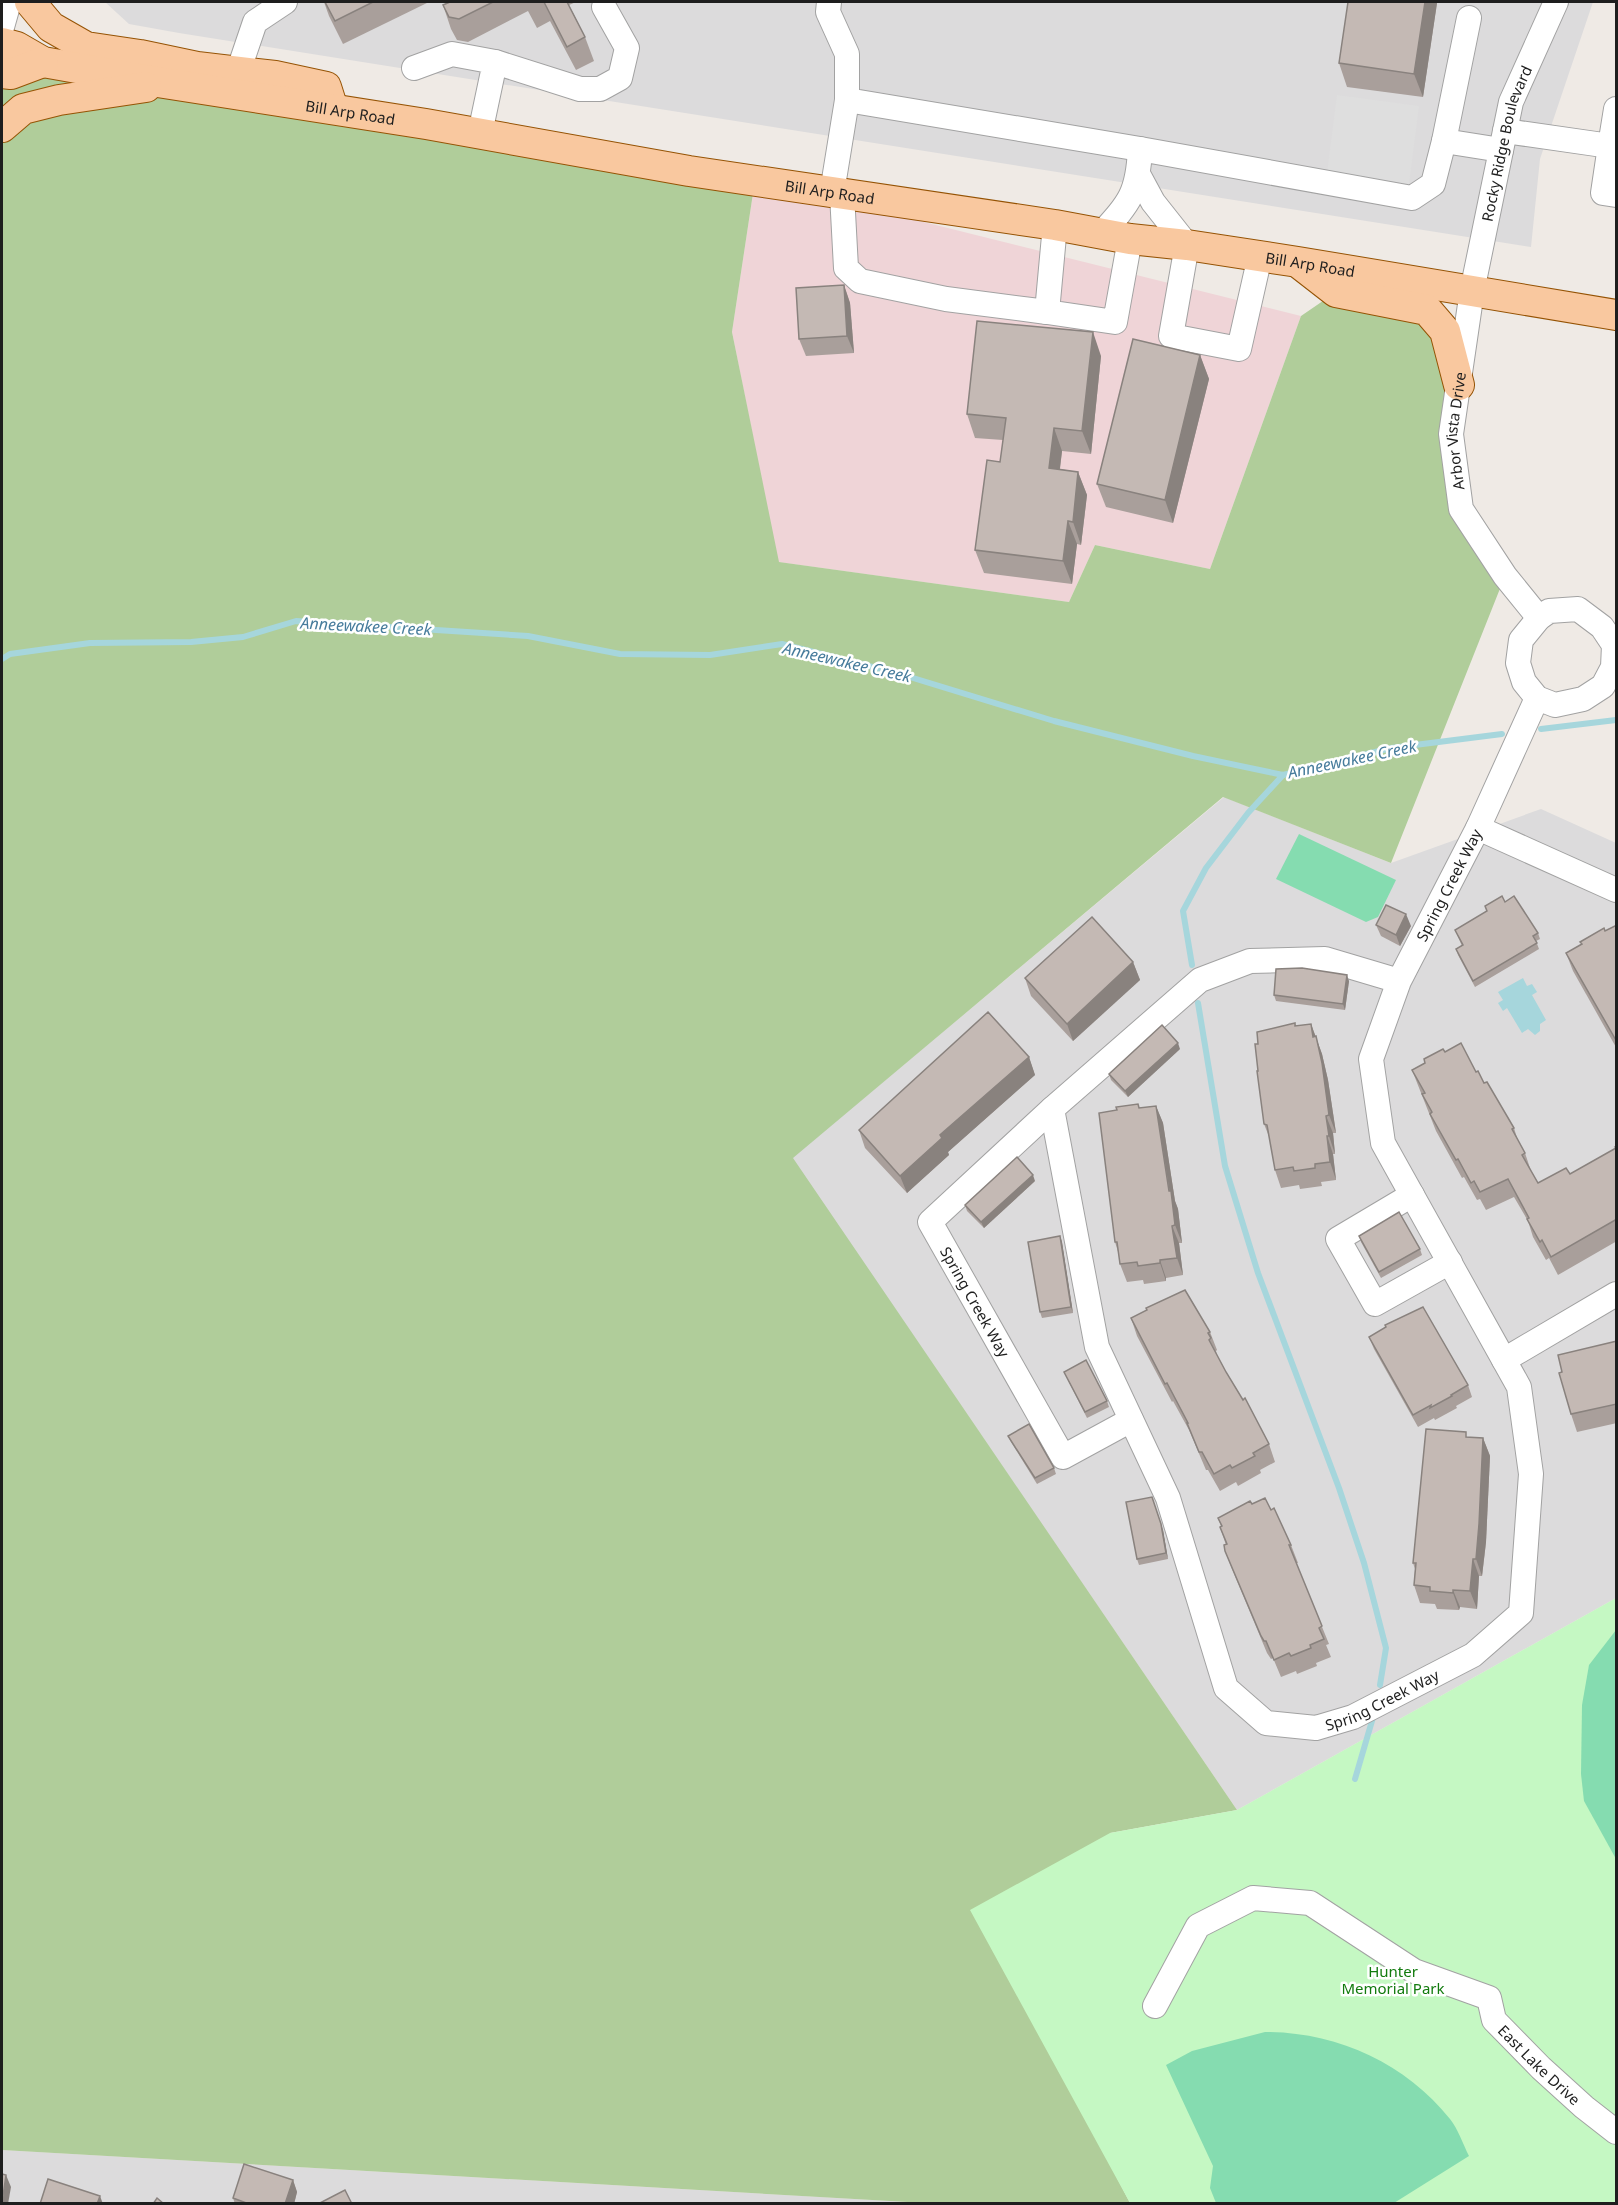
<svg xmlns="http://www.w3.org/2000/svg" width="1618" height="2205" font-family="'Noto Sans',sans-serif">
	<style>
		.residential { fill: #dcdbdc }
		.commercial { fill: #efd4d7 }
		.forest { fill: #b0cd9a }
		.park { fill: #c5f8c3 }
		.pitch { fill: #85dcb0 }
		.parking { fill: #dedede }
		.water { fill: #a6d6dc }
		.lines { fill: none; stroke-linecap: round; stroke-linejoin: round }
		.stream { stroke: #a6d6dc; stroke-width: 6 }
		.minor-casing { stroke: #a2a2a2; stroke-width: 26 }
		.major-casing { stroke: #955304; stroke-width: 32 }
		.minor { stroke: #fff; stroke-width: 24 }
		.major { stroke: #f9c89f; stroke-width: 30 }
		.wall { fill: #a99f9b }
		.shaded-wall { fill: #89827e }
		.building { fill: #c4b9b4; stroke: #89827e; stroke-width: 1.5 }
		.labels { text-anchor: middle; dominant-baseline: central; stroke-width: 5; stroke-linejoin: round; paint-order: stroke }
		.street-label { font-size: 15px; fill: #1e1e1e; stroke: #fff }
		.park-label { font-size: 15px; fill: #127b0e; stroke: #fff }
		.water-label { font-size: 16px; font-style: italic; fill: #477c9c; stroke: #fff }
	</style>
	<rect width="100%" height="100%" fill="#efeae5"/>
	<g class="residential">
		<path d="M105,2h1488l-53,157 -9,88 -1352,-214 -50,-9z"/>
		<path d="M1224,797l167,66 150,-54 75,34v755l-379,212 -445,-652z"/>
		<path d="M2,2150l923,53h-923z"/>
	</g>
	<path class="commercial" d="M755,180l546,136 -91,253 -115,-24 -26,57 -291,-40 -46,-230z"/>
	<path class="forest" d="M2,69l753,111 -23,152 47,230 290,40 26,-57 115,24 91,-253 35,-24 109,39 16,178 44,67 -114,287 -168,-66 -430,361 444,652 -127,23 -9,314 29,56h-205l-923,-53z"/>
	<path class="park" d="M1616,1598v605h-486l-160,-293 140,-77 127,-23z"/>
	<g class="pitch">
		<path d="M1299,834l97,46 -18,37 -12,5 -90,-43z"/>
		<path d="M1616,1630v229l-32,-58 -3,-27 1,-69 7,-40z"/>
		<path d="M1265,2032c72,0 140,31 185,87 8,10 13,25 19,37l-75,47h-178l-6,-15 3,-22 -47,-101 26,-14z"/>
	</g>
	<path class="parking" d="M1337,95l82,11 -10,78 -82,-11z"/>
	<path class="water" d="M1523,978l4,8 5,-2 5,8 -5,3 14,25 -6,4v7l-5,4 -7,-6 -6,4 -15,-25 -4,3 -5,-8 5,-3 -5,-8z"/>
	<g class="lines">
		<g class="stream">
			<path d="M2,659l8,-5 80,-11 101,-1 52,-5 53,-16 232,15 92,18 90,1 72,-11 118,30 154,47 139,35 90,19 108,-27 111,-14"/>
			<path d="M1541,729l75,-9"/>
			<path d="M1192,965l-9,-54 23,-43 42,-55 35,-38"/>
			<path d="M1198,1003l27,163 33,107 81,215 25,75 22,85 -6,37"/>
			<path d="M1355,1779l19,-65"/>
		</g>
		<defs>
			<g id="minor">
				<path d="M829,2l-1,10 19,42v46l293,49"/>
				<path d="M2,27l7,-25"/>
				<path d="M495,62l85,27h20l20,-11 7,-30 -23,-41"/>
				<path d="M414,68l38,-14 43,8 -15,71"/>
				<path d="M238,72l17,-50 30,-20"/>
				<path d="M1505,131l105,15 6,-37"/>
				<path d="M1444,141l25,-123"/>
				<path d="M1610,146l-7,47 13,2"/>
				<path d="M1139,176l14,26 34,43 -16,91 68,13 21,-93"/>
				<path d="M832,192l15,-92"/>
				<path d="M842,194l4,74 14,13 86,18 101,13"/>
				<path d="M1055,225l-8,87 68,10 15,-83"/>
				<path d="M1101,234c29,-32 37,-41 39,-85l272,49 21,-14 11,-43 57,9"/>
				<path d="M1578,609l24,18 12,18 -1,22 -10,19 -20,13 -28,6 -18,-7 -13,-16 -6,-19 3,-23 18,-22 10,-7z"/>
				<path id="s1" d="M1539,618l-34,-42 -44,-67 -10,-75 21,-143 39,-189 45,-100"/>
				<path d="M1478,828l138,62"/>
				<path id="s2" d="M1399,981l-74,-22 -75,2 -50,19 -148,129 45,238 71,151 58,190 40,35 50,5 37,-11 120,-62 48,-42 10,-139 -12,-87 -136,-244 -12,-84 28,-78 79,-153 59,-130"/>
				<path id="s3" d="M1052,1109l-122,113 133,235 68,-37"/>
				<path d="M1412,1195l-74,44 37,65 75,-42"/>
				<path d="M1504,1360l112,-66"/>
				<path id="s4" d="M1155,2006l43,-80 55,-28 57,5 104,68 75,27 5,22 47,48 43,39 32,25"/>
			</g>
			<g id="major">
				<path d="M30,2l21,25 35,20 54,8 57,12 78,9 51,11 7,22"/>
				<path id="s5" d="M2,43l15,4 26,15 102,18 281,44 263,47 366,54 75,14 57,6 111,17 318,53"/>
				<path d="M2,73l9,1 32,-12"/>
				<path d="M2,127l21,-18 36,-9 87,-13"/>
				<path d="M1300,264l36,28 91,18 18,21 14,54"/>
			</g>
		</defs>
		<use href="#minor" class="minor-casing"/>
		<use href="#major" class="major-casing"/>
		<use href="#minor" class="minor"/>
		<use href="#major" class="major"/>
	</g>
	<g class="wall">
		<path d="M324,2h105l-86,42 -14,-28z"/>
		<path d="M450,2h126l-7,3 16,32 9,24 -18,9 -26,-49 -13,7 -9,-17 -60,31 -11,-2 -6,-11 -8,-24z"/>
		<path d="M1437,3l-14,94 -76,-10 -8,-24z"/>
		<path d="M844,285l6,18 4,50 -48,3 -7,-17z"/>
		<path d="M1200,355l9,24 -36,144 -67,-16 -9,-23z"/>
		<path d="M1101,356l-10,98 -29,-3 -2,18 18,3 9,23 -6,50 -4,-1 -5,40 -88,-11 -9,-23 25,-88 3,-22 -28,-2 -8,-24z"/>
		<path d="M1505,902l33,31 2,6 -4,2 3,8 -64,38 -17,-32 -2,-6 6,-3 -7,-16 32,-18 -2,-6z"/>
		<path d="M1376,925l35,1 -11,20 -19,-10z"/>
		<path d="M1617,925v124l-44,-78 -7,-18z"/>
		<path d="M1133,962l7,18 -67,61 -42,-45 -6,-18z"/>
		<path d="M1349,981l-4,29 -69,-9 -2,-6z"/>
		<path d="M1295,1023l1,3 15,-2 11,30 6,26 8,53h-3l2,21h-2l3,26 -15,2 1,4 -22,3 -1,-4 -18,3 -6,-18 -5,-31 -6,-15 -6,-80z"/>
		<path d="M1180,1049l-52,48 -17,-17 -2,-6z"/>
		<path d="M1445,1052l31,20 8,11 30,45 4,13 7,12 6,18 7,12 32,-9 46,-26 1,-2v95l-59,34 -9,-17 -3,2 -13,-23 -5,-16 -14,-24 -28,13 -6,-11 -3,1 -13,-23 -2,1 -26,-47 -24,-61 13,-7 -1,-4z"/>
		<path d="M1029,1057l6,18 -87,77 1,3 -42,38 -42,-45 -6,-18z"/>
		<path d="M1156,1106l7,17 12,78 3,8 4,34h-3l4,32 -17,3v3l-22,3 -1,-4 -16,2 -7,-18 -1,-9 -4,-13 25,-134z"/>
		<path d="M1035,1181l-51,47 -17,-17 -2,-6z"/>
		<path d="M1060,1236l2,6 11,71 -31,5 -2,-6z"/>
		<path d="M1359,1236l61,13 2,6 -41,23 -20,-36z"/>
		<path d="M1131,1318l79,14 7,18 -1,1 1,5 9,16 43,72 6,18 -15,8 1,3 -23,13 -2,-4 -16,9 -12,-21h-2l-17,-40 -16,-29 -1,1 -35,-66z"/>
		<path d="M1369,1337l99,48 4,12 -16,9 1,2 -22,12 -1,-2 -16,9 -44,-78z"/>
		<path d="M1617,1341v82l-40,9 -6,-18 -9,-42z"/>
		<path d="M1064,1372l43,29 2,6 -22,11z"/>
		<path d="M1008,1436l46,32 2,6 -19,10 -26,-42z"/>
		<path d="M1468,1437l15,1 7,18 -4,86 -4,34h-3l-2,33 -17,-2 -1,3 -22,-1 -2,-5 -15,-1 -6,-18 1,-16 -2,-6z"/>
		<path d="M1252,1504l19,6 20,35 7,18h-2l33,81 -3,1 5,12 -15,6 1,3 -20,8 -1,-3 -15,6 -8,-19 -2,1 -4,-6 -35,-84 -7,-18 1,-6 -6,-18 1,-1 -3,-8z"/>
		<path d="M1163,1530l5,29 -29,6 -2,-6z"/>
		<path d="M293,2180l4,12 -3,12h-59l-2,-6z"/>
	</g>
	<g class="shaded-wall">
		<path d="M1425,2h11l1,1 -14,94 -9,-23z"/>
		<path d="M844,285l6,18 4,50 -7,-17z"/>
		<path d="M1093,332l8,24 -10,98 -9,-23z"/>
		<path d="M1200,355l9,24 -36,144 -8,-23z"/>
		<path d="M1054,428l8,23 -5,40 -8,-23z"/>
		<path d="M1078,472l9,23 -6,50 -8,-23z"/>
		<path d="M1068,521l9,23 -5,40 -9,-23z"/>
		<path d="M1406,914l5,12 -11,20 -4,-11z"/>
		<path d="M1133,962l7,18 -67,61 -6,-17z"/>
		<path d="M1347,975l2,6 -4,29 -2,-6z"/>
		<path d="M1311,1024l11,30 6,26 8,53 -7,-18 -16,-78z"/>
		<path d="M1178,1043l2,6 -52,48 -3,-6z"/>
		<path d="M1029,1057l6,18 -87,77 1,3 -42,38 -7,-17 40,-41z"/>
		<path d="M1156,1106l7,17 12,78 3,8 4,34 -7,-18z"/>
		<path d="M1326,1116l7,17 2,21 -6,-18z"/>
		<path d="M1327,1136l6,18 3,26 -6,-18z"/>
		<path d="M1033,1175l2,6 -51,47 -3,-6z"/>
		<path d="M1172,1226l7,17 4,32 -6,-17z"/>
		<path d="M1060,1236l2,6 11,71 -2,-6z"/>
		<path d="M1160,1260l6,18v3l-6,-18z"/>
		<path d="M1483,1438l7,18 -4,86 -4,34 -6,-17z"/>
		<path d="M1152,1497l11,33 5,29 -2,-6z"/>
		<path d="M1473,1559l6,17 -2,33 -7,-18z"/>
		<path d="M1453,1590l7,17 -1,3 -6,-17z"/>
		<path d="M6,2175l5,12 -3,17h-6z"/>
		<path d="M293,2180l4,12 -3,12h-9z"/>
		<path d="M100,2196l3,8h-6z"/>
	</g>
	<g class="building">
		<path d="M325,2h48l-38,19z"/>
		<path d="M450,2h43l-34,17 -10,-2 -6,-12z"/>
		<path d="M544,2h23l18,35 -18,10z"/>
		<path d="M1348,2h77l-11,72 -75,-11z"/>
		<path d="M844,285l3,51 -48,3 -3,-51z"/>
		<path d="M977,321l116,11 -11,99 -28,-3 -5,40 29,4 -5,50 -5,-1 -5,40 -88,-11 12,-90 13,2 6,-44 -39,-4z"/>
		<path d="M1133,339l67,16 -35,145 -68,-16z"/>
		<path d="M1502,896l3,6 9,-6 24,37 -5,3 4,7 -64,38 -17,-32 7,-4 -8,-15 32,-19 -2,-5z"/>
		<path d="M1386,905l20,9 -10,21 -20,-10z"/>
		<path d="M1092,917l41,45 -66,62 -42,-46z"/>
		<path d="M1617,925v117l-51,-89 16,-9 -2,-2 24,-14 1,3z"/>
		<path d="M1302,968l45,7 -4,29 -69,-9 2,-26z"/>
		<path d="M988,1012l41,45 -89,78 2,3 -42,38 -41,-46z"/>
		<path d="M1295,1023v3l16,-2 2,13 3,-1 6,27 7,52 -3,1 3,20h-2l3,26 -15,2v4l-21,3 -1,-4 -18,3 -8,-45 -3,-1 -7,-53h1l-3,-27h3l-1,-12z"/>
		<path d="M1162,1025l16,18 -53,48 -16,-17z"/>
		<path d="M1461,1043l15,29 2,-1 6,12 3,-1 27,46 -2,1 13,24 -3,2 16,28 28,-15 4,6 46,-26 -1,-1 2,-1v73l-66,38 -9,-17 -2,2 -13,-23 2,-1 -21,-39 -28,13 -6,-11 -3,2 -13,-24 -2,1 -26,-46 2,-2 -10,-18 3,-1 -13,-23 13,-7 -1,-4 19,-10 2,3z"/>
		<path d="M1138,1104l1,4 17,-2 13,85h2l4,34 -3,1 5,32 -17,2v3l-22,3 -1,-4 -17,2 -3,-22h-2l-16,-129 18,-3 -1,-3z"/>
		<path d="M1017,1157l16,18 -52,47 -16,-17z"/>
		<path d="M1399,1212l21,37 -41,23 -20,-36z"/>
		<path d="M1060,1236l11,71 -31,5 -12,-70z"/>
		<path d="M1185,1290l25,42 -2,1 3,5 -2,2 17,32 17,28 2,-2 24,46 -16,9 2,3 -23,12 -2,-3 -16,9 -12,-22h-3l-12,-29h1l-21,-40 -2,1 -34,-66 16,-8 -1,-2z"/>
		<path d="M1423,1307l45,78 -17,10 1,1 -22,12 1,-3 -18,10 -44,-78 17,-10 -1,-2z"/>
		<path d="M1617,1341v63l-46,10 -12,-41 3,-1 -4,-17z"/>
		<path d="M1086,1360l21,41 -22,11 -21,-40z"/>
		<path d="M1029,1424l25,44 -19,10 -27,-42z"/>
		<path d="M1426,1429l40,3v5l17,1 -4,86 -3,35h-3l-3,32 -17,-1v3l-23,-2v-4l-16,-2 2,-22h-3z"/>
		<path d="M1152,1497l9,27 5,29 -29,6 -11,-57z"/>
		<path d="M1265,1498l6,12 3,-2 17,37h-2l33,81 -3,2 5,11 -14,6 1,3 -20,8 -2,-3 -15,7 -8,-19h-2l-3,-5 -36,-85 -1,-6 3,-1 -7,-17 2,-1 -4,-8 32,-17 2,3z"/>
		<path d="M244,2164l49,16 -8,24h-36l-16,-6z"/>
		<path d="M2,2174l4,1 -4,28z"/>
		<path d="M48,2179l52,17 -3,8h-57z"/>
		<path d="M345,2190l7,14h-34z"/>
		<path d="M157,2198l7,6h-11z"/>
	</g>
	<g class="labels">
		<g class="street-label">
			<text stroke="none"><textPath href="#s5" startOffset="357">Bill Arp Road</textPath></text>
			<text stroke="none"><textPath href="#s1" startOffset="506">Rocky Ridge Boulevard</textPath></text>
			<text stroke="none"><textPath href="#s5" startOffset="843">Bill Arp Road</textPath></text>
			<text stroke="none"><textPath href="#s5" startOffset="1329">Bill Arp Road</textPath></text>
			<text stroke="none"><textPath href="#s1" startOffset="213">Arbor Vista Drive</textPath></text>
			<text stroke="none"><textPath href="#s2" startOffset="2133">Spring Creek Way</textPath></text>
			<text stroke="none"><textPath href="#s3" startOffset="258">Spring Creek Way</textPath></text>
			<text stroke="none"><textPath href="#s2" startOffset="1185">Spring Creek Way</textPath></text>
			<text stroke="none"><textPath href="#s4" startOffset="500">East Lake Drive</textPath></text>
		</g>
		<g class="park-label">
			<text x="1393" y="1971">Hunter<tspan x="1393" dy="17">Memorial Park</tspan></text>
		</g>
		<g class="water-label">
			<text transform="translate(366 626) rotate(3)">Anneewakee Creek</text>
			<text transform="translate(847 662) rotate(13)">Anneewakee Creek</text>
			<text transform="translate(1352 759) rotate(-12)">Anneewakee Creek</text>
		</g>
	</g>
	<rect width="1618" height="2205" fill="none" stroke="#1e1e1e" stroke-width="6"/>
</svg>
